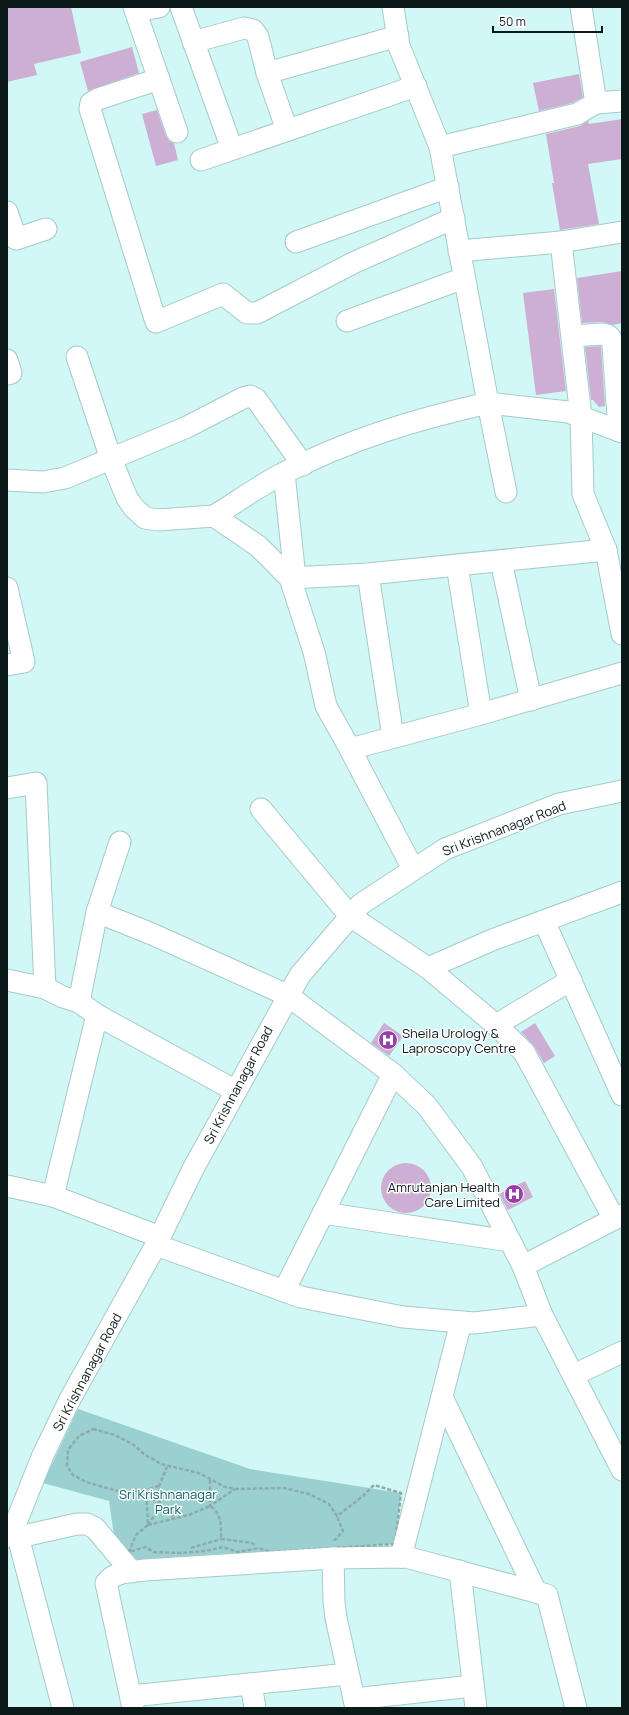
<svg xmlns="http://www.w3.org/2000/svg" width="629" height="1715" font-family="Manrope,sans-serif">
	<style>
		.green { fill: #9ad1d0 }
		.building { fill: #cdafd4 }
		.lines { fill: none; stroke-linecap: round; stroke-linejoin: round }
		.minor-casing { stroke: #a5caca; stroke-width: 23 }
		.path { stroke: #8eabab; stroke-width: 2.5; stroke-dasharray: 4 2; stroke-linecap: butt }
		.minor { stroke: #fff; stroke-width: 21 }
		.labels { text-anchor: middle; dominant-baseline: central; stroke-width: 3; stroke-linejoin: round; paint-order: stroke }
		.street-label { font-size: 13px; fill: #0b1919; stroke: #fff }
		.poi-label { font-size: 13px; fill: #0b1919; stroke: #fff; text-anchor: start }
		.park-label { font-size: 13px; fill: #065f60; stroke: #fff }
	</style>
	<rect width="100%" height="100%" fill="#d1f7f6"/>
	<path class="green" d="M78,1409l172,60 151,24 -6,51 -277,19 -9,-62 -66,-18z"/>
	<g class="building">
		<path d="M7,7h64l10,46 -47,11 3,11 -30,7z"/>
		<path d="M132,47l7,26 -51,18 -8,-29z"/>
		<path d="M579,74l4,23 -11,6 -33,8 -6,-28z"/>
		<path d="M157,110l9,26 3,5 5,2 4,17 -22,6 -14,-52z"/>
		<path d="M622,119v40l-34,5 11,60 -39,6 -8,-47h2l-8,-49 34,-8 8,-5 1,3z"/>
		<path d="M622,271v52l-9,2 -12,-3 -19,1 -5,-45z"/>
		<path d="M554,289l12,102 -30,4 -13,-102z"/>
		<path d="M601,346l4,60 -6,1 -6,-7h-2l-6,-53z"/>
		<path d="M384,1023l19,13 -14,20 -18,-13z"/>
		<path d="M535,1023l20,33 -11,7 -10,-17 -13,-14z"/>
		<circle cx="406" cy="1188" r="25"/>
		<path d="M525,1181l8,16 -25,13 -9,-16z"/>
	</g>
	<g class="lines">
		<defs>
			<g id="minor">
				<path d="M134,7l43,125"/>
				<path d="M181,7l51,142"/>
				<path d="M393,7l6,39 41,101 48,256 80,9 54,20"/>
				<path d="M581,7l15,96 26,-2"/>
				<path d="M136,11l23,-4"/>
				<path d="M193,42l51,-14 9,2 5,7 9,36 20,57"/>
				<path d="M267,73l131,-37"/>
				<path d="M159,79l-61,20 -7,4 -1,6 66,213 67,-28 24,19h10l96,-50 101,-45"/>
				<path d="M440,147l137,-33 19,-11"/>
				<path d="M201,160l215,-74"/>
				<path d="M7,212l9,27 30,-10"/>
				<path d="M296,242l152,-55"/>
				<path d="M561,242l20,175 2,77 23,56 16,84"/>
				<path d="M459,251l102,-9 61,-10"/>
				<path d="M347,321l117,-43"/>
				<path d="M572,336l30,-2c8,1 10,4 11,12l6,85"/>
				<path d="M77,357l34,102 16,39 7,10 11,10 13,2 56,-4 44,30 32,32 24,74 12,54 24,43 63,120"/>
				<path d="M7,360l4,13 -4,1"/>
				<path d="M284,473l11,105"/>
				<path d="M7,480l36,2 22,-4 122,-51 56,-29 7,-2 6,3 47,66"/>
				<path d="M214,516c23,-14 46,-31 70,-43 66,-34 133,-54 204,-70l18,89"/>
				<path d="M501,561l30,139"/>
				<path d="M457,565l24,149"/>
				<path d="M368,574l25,163"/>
				<path d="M290,578l78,-4 238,-24"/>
				<path d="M7,588l17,74 -17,3"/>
				<path d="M350,749l131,-35 141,-41"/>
				<path d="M7,788l29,-5 9,205"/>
				<path d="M261,809l89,107 78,52 68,57 28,27 90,167"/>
				<path d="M97,912l55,22 135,61 106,79 34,32 45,61 51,99 19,49 80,155"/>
				<path d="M544,921l78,174"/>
				<path d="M428,968l64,-28 130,-48"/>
				<path d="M7,980l38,8 18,9 16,5 18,13 139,76"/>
				<path d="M79,1002l18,-90 23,-70"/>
				<path d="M496,1025l75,-45"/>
				<path d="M7,1186l46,10 107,41"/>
				<path d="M53,1196l44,-181"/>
				<path d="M323,1213l187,28"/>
				<path d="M156,1245l145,52 102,20 71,6 68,-8"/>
				<path d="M523,1266l99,-51"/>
				<path d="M284,1291l109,-217"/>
				<path d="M574,1375l48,-23"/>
				<path d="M442,1397l94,195"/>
				<path d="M15,1525l48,183"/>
				<path d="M7,1537l8,-12 28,-70 27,-56 86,-154 37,-76 107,-194 61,-71 84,-55 114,-45 63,-13"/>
				<path d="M19,1537l58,-13h10l8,4 37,44"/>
				<path d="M401,1557l60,-235"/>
				<path d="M333,1558l1,44 2,16 20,90"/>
				<path d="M460,1571l16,137"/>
				<path d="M251,1684l4,24"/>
				<path d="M131,1696l217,-22"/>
				<path d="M354,1699l118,-13"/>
				<path d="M133,1708l-27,-125c9,-12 25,-11 39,-13l188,-12 73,-1 141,38 29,113"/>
			</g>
		</defs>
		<use href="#minor" class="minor-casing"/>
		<g class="path">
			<path d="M93,1429l22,6 19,10 10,9 17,10 38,9 26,14 10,2 49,-1 25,6 20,10 8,12 26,-20 11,-11 27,8 -6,51 -123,8 -13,-4 -21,4 -15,-5 -18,4 -26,2 -25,-1 -9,-5 -16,5 7,-17 12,-10 -2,-35 -25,2 -35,-10 -13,-7 -6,-9 1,-16 11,-14z"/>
			<path d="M210,1480v26l25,-17"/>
			<path d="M159,1486l-13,4 14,17 15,11"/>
			<path d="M148,1525l41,-10 21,-9c12,7 11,21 11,33l31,4 3,2"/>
			<path d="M148,1525l12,-18 -1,-21 8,-19"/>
			<path d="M334,1541l9,-10 -6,-15"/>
			<path d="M191,1548l30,-9"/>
		</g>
		<use href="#minor" class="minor"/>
	</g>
	<defs>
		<symbol id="hospital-disc" viewBox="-11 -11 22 22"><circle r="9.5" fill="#9740ac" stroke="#fff"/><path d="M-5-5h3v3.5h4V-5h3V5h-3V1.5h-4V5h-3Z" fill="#fff"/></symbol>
	</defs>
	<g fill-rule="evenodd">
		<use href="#hospital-disc" x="377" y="1029" width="22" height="22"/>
		<use href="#hospital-disc" x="503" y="1183" width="22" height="22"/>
	</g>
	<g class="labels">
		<g class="street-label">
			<text transform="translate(504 828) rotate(-21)">Sri Krishnanagar Road</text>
			<text transform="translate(238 1085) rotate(-62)">Sri Krishnanagar Road</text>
			<text transform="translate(87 1372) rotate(-62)">Sri Krishnanagar Road</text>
		</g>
		<g class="poi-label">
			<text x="402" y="1033">Sheila Urology &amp;<tspan x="402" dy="15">Laproscopy Centre</tspan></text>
			<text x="500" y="1187" text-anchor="end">Amrutanjan Health<tspan x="500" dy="15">Care Limited</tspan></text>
		</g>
		<g class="park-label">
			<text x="168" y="1494">Sri Krishnanagar<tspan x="168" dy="15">Park</tspan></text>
		</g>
	</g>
	<rect width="629" height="1715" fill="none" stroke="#0b1919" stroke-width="16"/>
	<path d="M493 26v6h109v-6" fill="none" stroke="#0b1919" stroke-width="2"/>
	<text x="499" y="26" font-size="12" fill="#0b1919" stroke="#ffffff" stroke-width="3" paint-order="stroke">50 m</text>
</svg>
